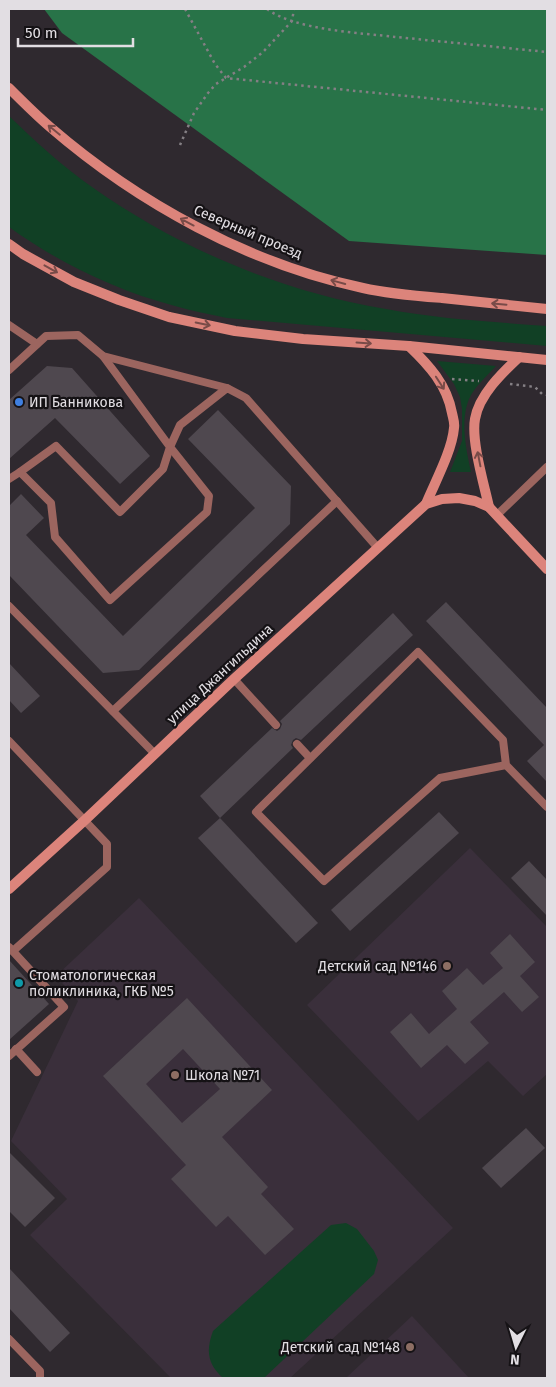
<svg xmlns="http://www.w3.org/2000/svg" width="556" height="1387" font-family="'Fira Sans',sans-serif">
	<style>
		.built { fill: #3a2f3b }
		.green { fill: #114025 }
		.forest { fill: #287348 }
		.building { fill: #4f484f; fill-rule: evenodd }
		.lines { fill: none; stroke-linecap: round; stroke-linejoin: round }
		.path { stroke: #847f84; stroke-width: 2.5; stroke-dasharray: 2.5 4; stroke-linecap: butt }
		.service { stroke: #9c655f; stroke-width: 8 }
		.secondary { stroke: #dc847b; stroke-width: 10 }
		.oneway { stroke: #784b48 }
		.shop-dot { fill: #3f7fe0; stroke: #151215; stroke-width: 2 }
		.education-dot { fill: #8d6e63; stroke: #151215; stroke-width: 2 }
		.culture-dot { fill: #0f9aa8; stroke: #151215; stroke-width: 2 }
		.labels { text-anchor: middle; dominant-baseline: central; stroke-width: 4.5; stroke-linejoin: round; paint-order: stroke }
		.street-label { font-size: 14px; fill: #e2dee3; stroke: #151215 }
		.poi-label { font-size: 14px; fill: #e2dee3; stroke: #151215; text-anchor: start }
	</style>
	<rect width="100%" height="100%" fill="#2f292f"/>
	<g class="built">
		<path d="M470,848l77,79v147l-24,22 -35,-35 -70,60 -111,-116z"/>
		<path d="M139,898l314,330 -163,150h-119l-141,-143 37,-36 -56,-58 67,-140 -22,-25z"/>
		<path d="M412,1316l57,62h-123z"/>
	</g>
	<g class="green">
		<path d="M9,116c26,25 53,50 83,71 88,62 188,104 294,122 53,10 108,13 161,17v20l-320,-28c-17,-4 -35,-7 -52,-12 -60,-16 -116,-43 -166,-79z"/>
		<path d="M437,361l59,5c-9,10 -21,20 -27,33 -9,22 -3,50 2,73h-21l12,-31v-32l-2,-12 -6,-13z"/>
		<path d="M346,1223l11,6 17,22 4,9 -4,14 -110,104h-41c-16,-14 -17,-28 -10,-47l118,-106z"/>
	</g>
	<path class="forest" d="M44,9h503v246l-198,-14 -287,-208z"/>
	<g class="building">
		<path d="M47,366l25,2 78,88 -30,28 -65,-66 -46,41v-59z"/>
		<path d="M218,410l73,76 -1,38 -151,146 -36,3 -94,-98v-69l12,-12 23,24 -18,17 97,101 132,-128 -67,-69z"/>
		<path d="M446,602l101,106v74l-20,-21 17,-16 -118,-124z"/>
		<path d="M393,613l20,22 -112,105 -5,-2 -3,2 -2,5 2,3 -73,70 -20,-22 72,-68 5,3 3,-2 2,-5 -2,-3z"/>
		<path d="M9,663l31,33 -19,17 -12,-13z"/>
		<path d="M439,812l20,21 -109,98 -19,-21z"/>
		<path d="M220,818l98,105 -22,20 -98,-105z"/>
		<path d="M529,861l18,19v36l-36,-38z"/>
		<path d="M510,934l25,28 -15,14 19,21 -17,15 -18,-20 -34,30 19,21 -24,21 -18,-19 -26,23 -31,-36 21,-19 18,21 28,-25 -15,-18 25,-23 16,17 20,-17 -13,-15z"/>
		<path d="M9,960l40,44 -40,36z"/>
		<path d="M187,998l85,92 -50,47 46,50 -7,7 33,35 -29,26 -37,-39 -12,11 -45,-48 15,-14 -83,-89zM183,1049l37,40 -38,34 -36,-39z"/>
		<path d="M526,1128l19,20 -44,40 -19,-20z"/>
		<path d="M9,1152l46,46 -30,29 -16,-16z"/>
		<path d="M9,1268l61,65 -20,19 -41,-44z"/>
	</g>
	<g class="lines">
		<g class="path">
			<path d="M185,9l30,55 11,14 321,32"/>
			<path d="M267,9c28,21 94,24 129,28 50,5 101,10 151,15"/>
			<path d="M180,145l14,-32 14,-20 8,-9 28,-17 19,-15 29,-31 2,-12"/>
			<path d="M452,379l27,2"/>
			<path d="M510,384l25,3 7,7 5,1"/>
		</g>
		<g class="service">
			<path d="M9,325l28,19"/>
			<path d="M9,370l37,-34 32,-1 25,21 124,32"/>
			<path d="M20,472l36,-26 64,66 43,-43 7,-22 -67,-91"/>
			<path d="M9,479l11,-7 31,31 4,34 55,63 97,-88 2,-16 -39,-49 10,-22 47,-37 19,10 132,150"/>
			<path d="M497,515l50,-48"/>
			<path d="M9,606l146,148"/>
			<path d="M234,679l42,46"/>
			<path d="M113,711l224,-210"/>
			<path d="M9,741l98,103v23l-94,84"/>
			<path d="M297,744l13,14"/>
			<path d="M506,765l-66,13 -116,103 -68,-69 162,-160 85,88 3,25 41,42"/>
			<path d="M9,947l55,60 -55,49"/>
			<path d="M16,1049l21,23"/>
			<path d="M9,1339l31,32v7"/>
		</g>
		<g class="secondary">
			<path d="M9,88c13,13 27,27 41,39 88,76 199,137 313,161 26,6 53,8 79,10 35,4 70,7 105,11"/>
			<path d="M9,244l14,10 51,28 45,18 50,17 66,14 68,8 106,7 138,14"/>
			<path d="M409,346c20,19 38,39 43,67 1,5 3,10 2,15 -2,23 -19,54 -28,76"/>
			<path d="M489,507c-5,-23 -18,-66 -14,-88 4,-24 27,-46 44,-62"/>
			<path d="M9,889l76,-69 149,-141 192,-175 16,-5 17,-1 16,3 14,6 58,62"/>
		</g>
	</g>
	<defs><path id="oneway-shaft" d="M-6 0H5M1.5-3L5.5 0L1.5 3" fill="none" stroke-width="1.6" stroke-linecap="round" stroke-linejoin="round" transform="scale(1.25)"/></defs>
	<g class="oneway">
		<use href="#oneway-shaft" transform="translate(54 130) rotate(-141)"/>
		<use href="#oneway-shaft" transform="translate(187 222) rotate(-152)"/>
		<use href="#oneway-shaft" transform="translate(51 269) rotate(29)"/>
		<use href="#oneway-shaft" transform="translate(338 282) rotate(-165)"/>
		<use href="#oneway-shaft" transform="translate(499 304) rotate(-175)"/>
		<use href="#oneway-shaft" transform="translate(203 324) rotate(12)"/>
		<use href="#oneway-shaft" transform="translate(364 343) rotate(4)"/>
		<use href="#oneway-shaft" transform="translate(440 383) rotate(57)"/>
		<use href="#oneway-shaft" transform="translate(479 459) rotate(-101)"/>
	</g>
	<circle class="shop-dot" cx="19" cy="402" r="5"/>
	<g class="education-dot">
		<circle cx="447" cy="966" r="5"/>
		<circle cx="175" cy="1075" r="5"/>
		<circle cx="410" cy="1347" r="5"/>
	</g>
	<circle class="culture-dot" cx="19" cy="983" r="5"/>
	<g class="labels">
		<g class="street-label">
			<text transform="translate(248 232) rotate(23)">Северный проезд</text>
			<text transform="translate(220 674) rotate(-43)">улица Джангильдина</text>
		</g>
		<g class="poi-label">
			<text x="29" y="402">ИП Банникова</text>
			<text x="437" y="966" text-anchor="end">Детский сад №146</text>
			<text x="29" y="975">Стоматологическая<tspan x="29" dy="16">поликлиника, ГКБ №5</tspan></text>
			<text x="185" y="1075">Школа №71</text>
			<text x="400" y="1347" text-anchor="end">Детский сад №148</text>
		</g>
	</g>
	<rect width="556" height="1387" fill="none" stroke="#e2dee3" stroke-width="20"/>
	<g transform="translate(516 1347) rotate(185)" stroke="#151215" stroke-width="4" paint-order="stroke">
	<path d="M0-4L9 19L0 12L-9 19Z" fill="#e2dee3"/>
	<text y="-8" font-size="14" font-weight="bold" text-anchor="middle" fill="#e2dee3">N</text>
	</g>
	<path d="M18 38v8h115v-8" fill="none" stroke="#e2dee3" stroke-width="2.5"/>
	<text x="25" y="38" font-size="15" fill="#e2dee3" stroke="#151215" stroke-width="4" paint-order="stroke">50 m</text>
</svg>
